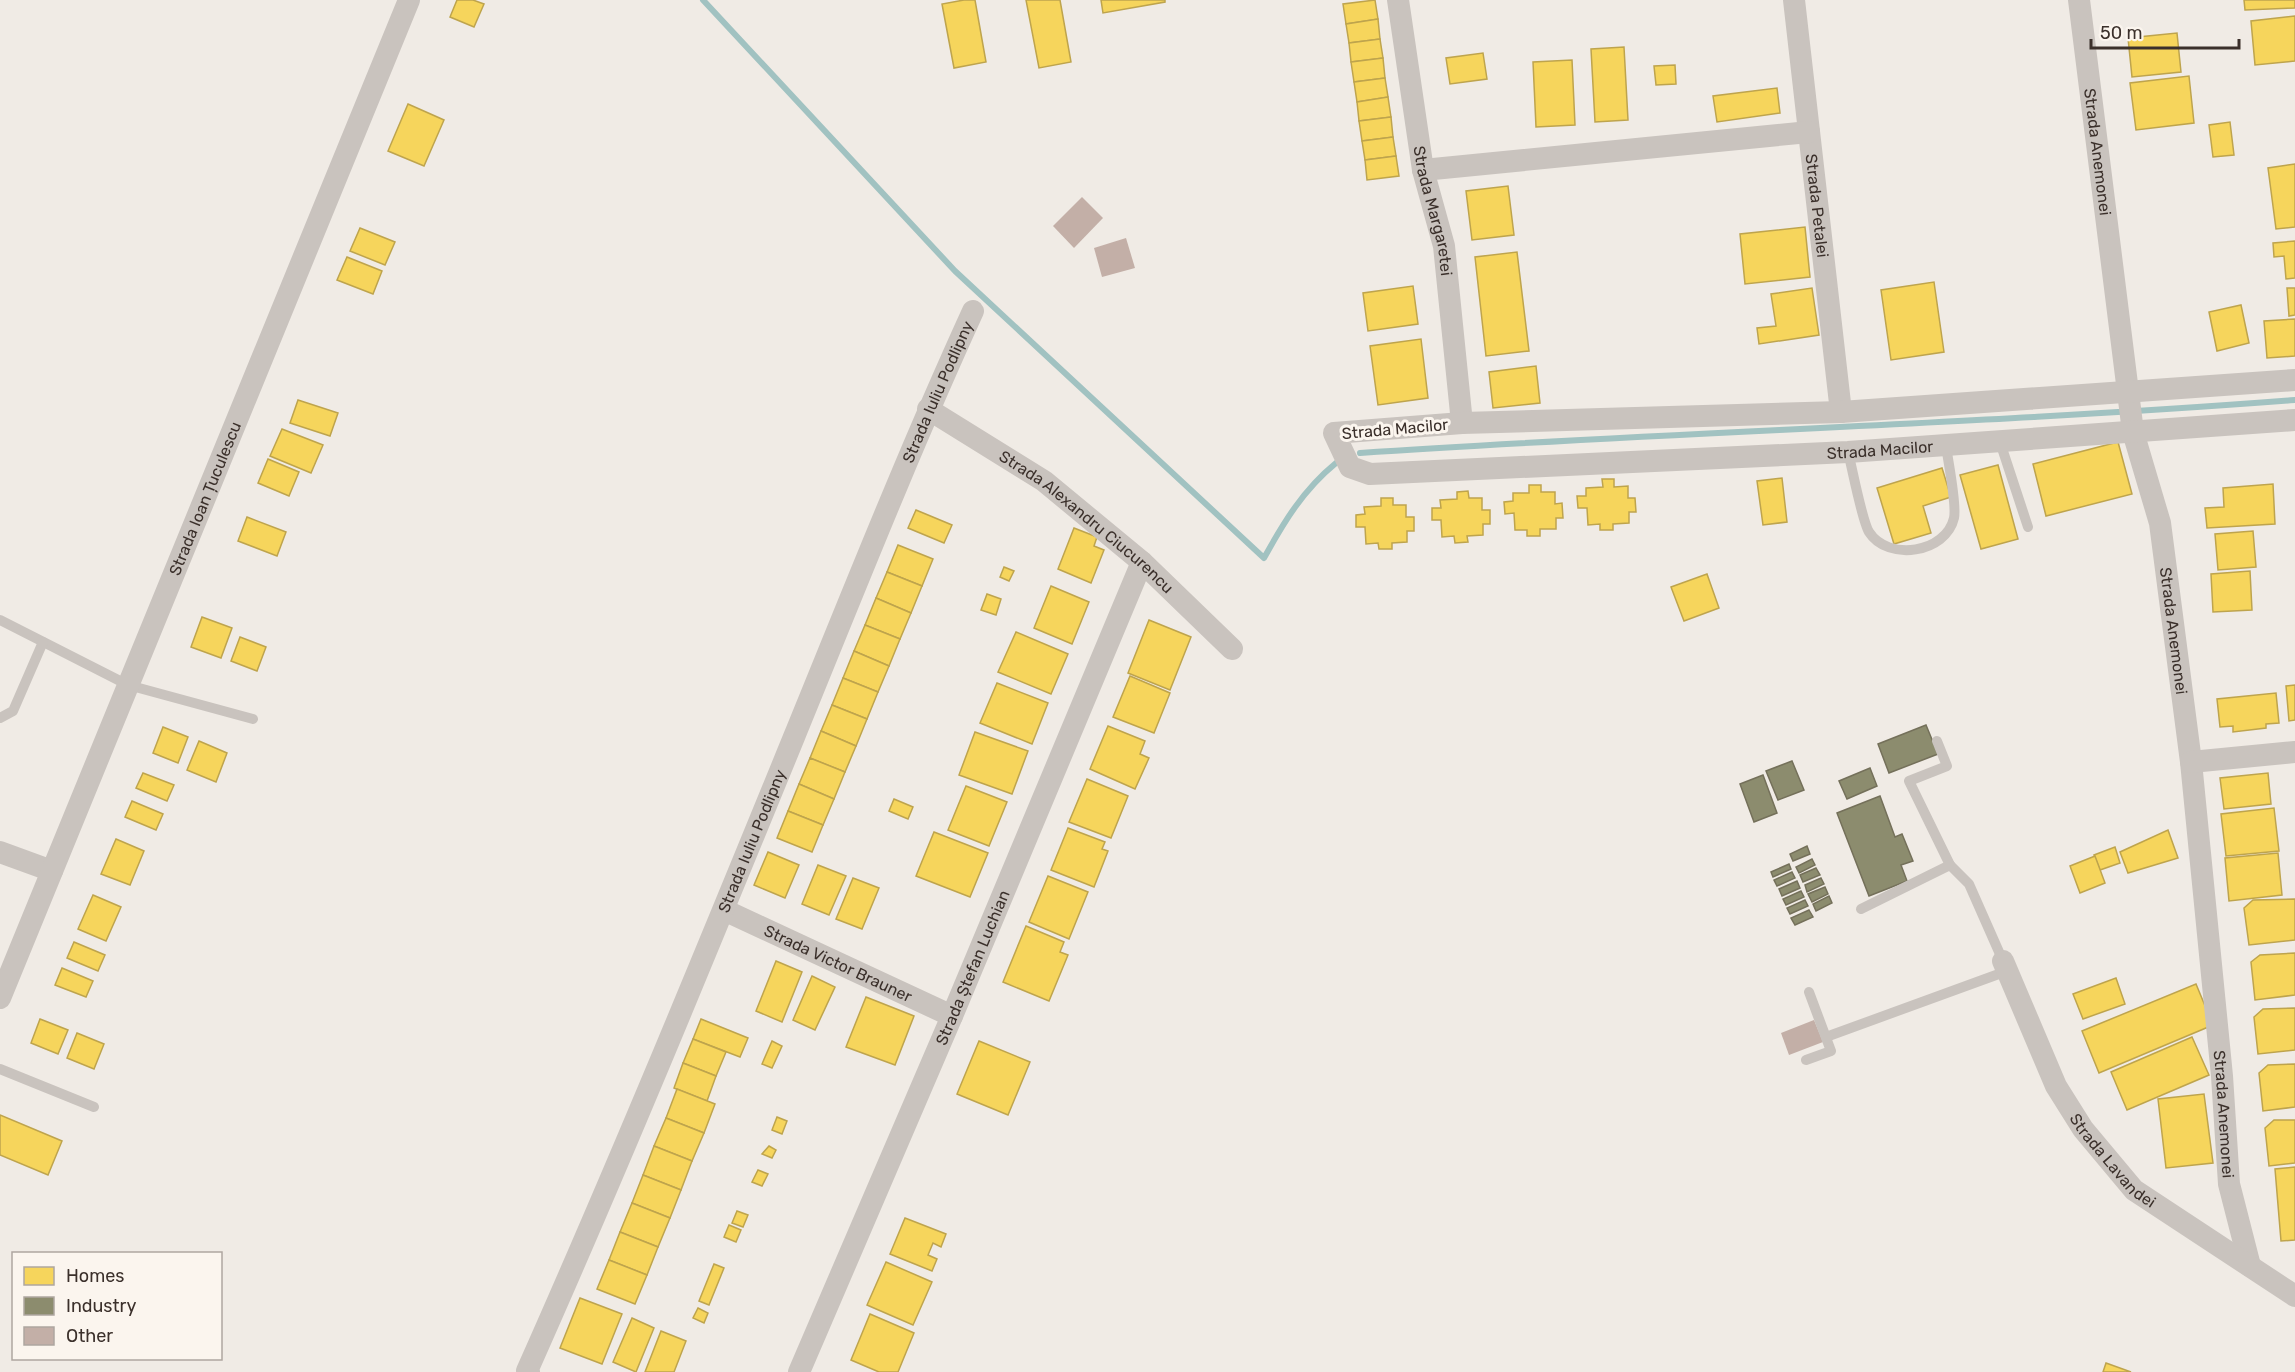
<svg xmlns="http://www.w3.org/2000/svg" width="2295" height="1372" font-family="Rubik,sans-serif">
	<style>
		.homes { fill: #f6d55c; stroke: #bea44d; stroke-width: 1.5 }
		.industry { fill: #8c8c6e; stroke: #74705a; stroke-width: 1.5 }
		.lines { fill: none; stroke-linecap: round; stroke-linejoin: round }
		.stream { stroke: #a1c2c1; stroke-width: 6 }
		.building { fill: #c3afa7 }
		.service { stroke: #c9c3be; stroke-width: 10 }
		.minor { stroke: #c9c3be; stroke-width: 22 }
		.labels { text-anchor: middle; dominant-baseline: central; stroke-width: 6; stroke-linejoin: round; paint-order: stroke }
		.street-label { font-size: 16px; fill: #3b302b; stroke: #fbf5ee }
	</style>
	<rect width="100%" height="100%" fill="#f0ebe5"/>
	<g class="homes">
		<path d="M457,0h16l11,4 -10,23 -24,-10z"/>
		<path d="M964,0h11l11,62 -32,6 -12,-64z"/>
		<path d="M1026,0h34l11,62 -32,6z"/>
		<path d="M1101,0h64v2l-62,11z"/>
		<path d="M1375,0l3,19 -32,5 -3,-20z"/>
		<path d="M2244,0h51v8l-50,2z"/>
		<path d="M2295,16v45l-40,4 -4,-44z"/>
		<path d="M1378,19l2,20 -31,4 -3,-19z"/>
		<path d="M2177,33l4,39 -49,5 -4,-39z"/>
		<path d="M1380,39l3,19 -32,4 -2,-19z"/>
		<path d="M1624,47l4,73 -33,2 -4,-73z"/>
		<path d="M1483,53l4,26 -37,5 -4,-26z"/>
		<path d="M1383,58l2,20 -31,4 -3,-20z"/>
		<path d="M1572,60l3,65 -39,2 -3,-65z"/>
		<path d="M1675,65l1,19 -20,1 -2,-19z"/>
		<path d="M2189,76l5,47 -58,7 -6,-47z"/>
		<path d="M1385,78l3,19 -31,5 -3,-20z"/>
		<path d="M1777,88l3,25 -63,9 -4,-26z"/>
		<path d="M1388,97l3,20 -32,4 -2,-19z"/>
		<path d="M408,104l36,16 -20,46 -36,-15z"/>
		<path d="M1391,117l2,20 -31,4 -3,-20z"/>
		<path d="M2230,122l4,33 -21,2 -4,-32z"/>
		<path d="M1393,137l3,19 -31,4 -3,-19z"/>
		<path d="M1396,156l3,20 -32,4 -2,-20z"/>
		<path d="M2295,164v63l-19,2 -8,-61z"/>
		<path d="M1508,186l6,49 -42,5 -6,-49z"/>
		<path d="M1805,227l5,50 -65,7 -5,-50z"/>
		<path d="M360,228l35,14 -10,23 -35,-14z"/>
		<path d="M2295,241v37l-9,1 -2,-23 -10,1 -1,-14z"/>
		<path d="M1517,252l12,99 -43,5 -11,-99z"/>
		<path d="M347,257l35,14 -9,23 -36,-14z"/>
		<path d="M1934,282l10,70 -53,8 -10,-70z"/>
		<path d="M1413,286l5,38 -50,7 -5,-38z"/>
		<path d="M1812,288l7,47 -60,9 -2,-16 19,-2 -5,-32z"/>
		<path d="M2287,288h8v27l-6,1z"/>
		<path d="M2241,305l8,38 -32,8 -8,-39z"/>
		<path d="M2295,319v37l-28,2 -3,-37z"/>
		<path d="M1421,339l7,59 -50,7 -8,-59z"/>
		<path d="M1536,366l4,37 -47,5 -4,-36z"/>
		<path d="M298,400l40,13 -8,23 -40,-13z"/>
		<path d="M282,429l41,16 -12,28 -41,-17z"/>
		<path d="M2118,442l14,52 -86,22 -13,-52z"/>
		<path d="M268,459l31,13 -10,24 -31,-13z"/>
		<path d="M1998,465l20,74 -37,10 -21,-74z"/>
		<path d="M1942,468l9,29 -28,9 8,27 -37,11 -17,-56z"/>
		<path d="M1782,478l5,44 -24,3 -6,-44z"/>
		<path d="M1602,479h12v8l14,-1v12h7l1,14h-7v11l-16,1v6h-13v-6l-12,1 -1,-17h-9l-1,-12h9v-8l17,-1z"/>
		<path d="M2273,484l2,40 -68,4 -2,-20 19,-1 -1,-19z"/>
		<path d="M1529,485h12v7h14v12l7,-1 1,15h-7v11h-16v7h-13v-6h-12l-1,-17 -9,1 -1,-12 9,-1v-8h16z"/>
		<path d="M1468,491l1,7h13v12h8v14h-7v11l-16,1 1,6 -13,1 -1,-7 -12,1 -1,-17h-9v-12h9l-1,-8 17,-1v-7z"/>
		<path d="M1381,498h12v7h13v12h8v14h-7v11l-15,1v6h-13l-1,-6 -12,1 -1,-17h-9v-12l9,-1 -1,-7 17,-1z"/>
		<path d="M916,510l36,15 -8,18 -36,-15z"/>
		<path d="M247,517l39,15 -9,24 -39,-15z"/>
		<path d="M1074,528l23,9 -3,9 10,4 -13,33 -33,-14z"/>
		<path d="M2253,531l3,36 -38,3 -3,-36z"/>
		<path d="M898,545l35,14 -11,27 -35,-14z"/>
		<path d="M1004,567l10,4 -5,10 -9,-4z"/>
		<path d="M2250,571l2,39 -39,2 -2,-38z"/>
		<path d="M887,572l35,14 -11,27 -35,-15z"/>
		<path d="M1707,574l12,34 -35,13 -13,-34z"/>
		<path d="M1051,586l38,16 -17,42 -38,-16z"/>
		<path d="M987,594l14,5 -5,16 -15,-5z"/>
		<path d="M876,598l35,15 -11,26 -35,-14z"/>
		<path d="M202,617l30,11 -11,30 -30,-11z"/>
		<path d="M1149,620l42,17 -21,53 -42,-17z"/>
		<path d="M865,625l35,14 -11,27 -35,-15z"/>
		<path d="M1016,632l52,22 -17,40 -53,-22z"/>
		<path d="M240,637l26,10 -9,24 -26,-10z"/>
		<path d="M854,651l35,15 -11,26 -35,-14z"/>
		<path d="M1130,676l40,17 -16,40 -41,-16z"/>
		<path d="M843,678l35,14 -11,27 -35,-14z"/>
		<path d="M997,683l51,20 -16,41 -52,-21z"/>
		<path d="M2295,685v35l-6,1 -3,-35z"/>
		<path d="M2276,693l3,30 -13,1v4l-33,4v-6l-13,1 -3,-28z"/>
		<path d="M832,705l35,14 -11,27 -35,-15z"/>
		<path d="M1108,726l37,15 -5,13 9,4 -14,31 -45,-20z"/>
		<path d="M163,727l25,10 -10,26 -25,-10z"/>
		<path d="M821,731l35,15 -11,26 -35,-14z"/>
		<path d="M975,732l53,19 -16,43 -53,-19z"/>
		<path d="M199,741l28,12 -11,29 -29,-12z"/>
		<path d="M810,758l35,14 -11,27 -35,-15z"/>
		<path d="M143,773l31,12 -7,16 -31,-13z"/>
		<path d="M2268,773l3,31 -47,5 -4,-31z"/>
		<path d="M1087,779l41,17 -17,42 -42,-16z"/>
		<path d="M799,784l35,15 -11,26 -35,-14z"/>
		<path d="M966,786l41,16 -18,44 -41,-16z"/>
		<path d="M894,799l19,8 -5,12 -19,-8z"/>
		<path d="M132,801l31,13 -7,16 -31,-13z"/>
		<path d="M2274,808l5,43 -53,5 -5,-42z"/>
		<path d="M788,811l35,14 -11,27 -35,-14z"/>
		<path d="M1068,828l37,14 -3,7 6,2 -14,36 -43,-17z"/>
		<path d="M2168,830l10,28 -50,15 -8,-21z"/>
		<path d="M934,832l54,21 -18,44 -54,-21z"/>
		<path d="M116,839l28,12 -14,34 -29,-11z"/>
		<path d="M2115,847l5,16 -20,7 -6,-15z"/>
		<path d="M768,852l31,13 -14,33 -31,-13z"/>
		<path d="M2278,853l4,42 -53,6 -4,-43z"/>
		<path d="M2095,856l10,27 -25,10 -10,-27z"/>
		<path d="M818,865l28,11 -17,39 -27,-11z"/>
		<path d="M1048,876l40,16 -19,47 -40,-17z"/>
		<path d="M853,878l26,10 -17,41 -26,-10z"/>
		<path d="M93,895l28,12 -15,34 -28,-12z"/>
		<path d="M2295,899v41l-46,5 -5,-37 9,-8z"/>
		<path d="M1026,926l38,16 -4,10 8,3 -19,46 -46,-19z"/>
		<path d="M74,942l31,13 -7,16 -31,-13z"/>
		<path d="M2295,953v42l-40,5 -4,-38 9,-7z"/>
		<path d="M776,961l26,11 -20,50 -26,-11z"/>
		<path d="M62,968l31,13 -7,16 -31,-12z"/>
		<path d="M812,976l23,11 -20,43 -22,-10z"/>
		<path d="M2116,978l9,26 -42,15 -10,-25z"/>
		<path d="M2196,984l17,41 -114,48 -17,-42z"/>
		<path d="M866,997l48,19 -19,49 -49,-18z"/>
		<path d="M2295,1008v42l-37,4 -4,-37 9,-8z"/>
		<path d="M40,1019l28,11 -10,24 -27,-11z"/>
		<path d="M701,1019l47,19 -8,19 -47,-18z"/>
		<path d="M77,1033l27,11 -10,25 -27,-11z"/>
		<path d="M2192,1037l17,38 -82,35 -16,-38z"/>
		<path d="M693,1039l33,13 -10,24 -33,-13z"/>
		<path d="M772,1041l10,5 -10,22 -10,-4z"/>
		<path d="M979,1041l51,21 -22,53 -51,-21z"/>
		<path d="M683,1063l33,13 -9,25 -33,-13z"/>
		<path d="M2295,1064v43l-32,4 -4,-38 9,-8z"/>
		<path d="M677,1089l38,15 -11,29 -38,-15z"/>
		<path d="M2204,1094l9,69 -47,5 -8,-69z"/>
		<path d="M0,1115l62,26 -14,34 -48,-20z"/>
		<path d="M777,1117l10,4 -5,13 -10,-4z"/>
		<path d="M666,1118l38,15 -12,28 -38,-15z"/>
		<path d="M2274,1120h21v43l-26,3 -4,-38z"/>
		<path d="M654,1146l38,15 -11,29 -38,-15z"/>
		<path d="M769,1146l7,4 -4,8 -10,-4z"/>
		<path d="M2295,1167v73l-14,1 -6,-72z"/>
		<path d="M758,1170l10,4 -6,12 -10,-4z"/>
		<path d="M643,1175l38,15 -11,28 -38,-15z"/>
		<path d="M632,1203l38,15 -12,29 -38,-15z"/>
		<path d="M737,1211l11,4 -5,12 -11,-4z"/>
		<path d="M905,1218l41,16 -5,13 -8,-4 -5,12 9,4 -5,12 -42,-17z"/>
		<path d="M729,1225l12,5 -5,12 -12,-5z"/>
		<path d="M620,1232l38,15 -11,28 -38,-15z"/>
		<path d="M609,1260l38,15 -12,29 -38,-15z"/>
		<path d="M886,1262l46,20 -19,43 -46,-20z"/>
		<path d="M714,1264l10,4 -15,37 -10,-4z"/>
		<path d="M580,1298l42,16 -20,50 -42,-16z"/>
		<path d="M698,1308l10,5 -4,10 -11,-5z"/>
		<path d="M870,1314l44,19 -16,39h-19l-28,-12z"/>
		<path d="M632,1318l22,10 -18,44 -23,-10z"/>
		<path d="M661,1331l25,10 -12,31h-29z"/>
		<path d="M2106,1363l25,9h-28z"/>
	</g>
	<g class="industry">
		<path d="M1926,725l12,29 -49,19 -11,-29z"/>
		<path d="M1792,761l12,29 -26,10 -12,-29z"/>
		<path d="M1870,768l7,18 -30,13 -8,-18z"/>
		<path d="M1763,775l14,38 -23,9 -14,-38z"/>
		<path d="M1880,796l15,41 7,-3 11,27 -12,4 6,16 -38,15 -32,-83z"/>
		<path d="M1807,846l3,8 -17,7 -3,-7z"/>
		<path d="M1812,859l3,6 -16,8 -3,-6z"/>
		<path d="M1789,864l2,5 -18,8 -2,-5z"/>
		<path d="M1816,868l4,7 -17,7 -3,-7z"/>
		<path d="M1792,872l3,6 -18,8 -3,-6z"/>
		<path d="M1821,878l3,6 -17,8 -2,-7z"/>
		<path d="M1797,881l3,7 -18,8 -3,-7z"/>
		<path d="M1825,887l3,7 -16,8 -4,-8z"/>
		<path d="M1801,891l3,6 -18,8 -3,-6z"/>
		<path d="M1829,896l3,7 -16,8 -3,-7z"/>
		<path d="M1805,900l3,6 -18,8 -3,-6z"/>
		<path d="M1809,910l4,7 -18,8 -4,-7z"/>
	</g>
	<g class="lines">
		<g class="stream">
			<path d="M703,0l252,271 309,287c20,-36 39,-68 72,-95"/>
			<path d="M1360,453c311,-21 624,-29 935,-53"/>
		</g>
	</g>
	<g class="building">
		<path d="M1082,197l21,21 -29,30 -21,-22z"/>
		<path d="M1126,238l9,30 -33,9 -8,-29z"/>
		<path d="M1814,1020l9,22 -34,13 -8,-22z"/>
	</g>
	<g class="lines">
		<g class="service">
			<path d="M2000,442l28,85"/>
			<path d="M1848,452c4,15 14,69 21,80 19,30 77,21 85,-14 3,-14 -6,-56 -8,-73"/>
			<path d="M0,620l128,65 125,34"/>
			<path d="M0,718l13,-7 30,-69"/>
			<path d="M1937,741l10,25 -38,15 41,84"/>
			<path d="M1861,909l89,-44 19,19 34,77"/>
			<path d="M1826,1037l181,-66"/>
			<path d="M1806,1060l25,-9 -22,-59"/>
			<path d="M0,1069l94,38"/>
		</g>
		<g class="minor">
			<path id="s1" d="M1398,0l25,170 21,76 18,177"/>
			<path id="s2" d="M1794,0l47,412"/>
			<path id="s3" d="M2079,0l54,432 27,91 31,239 31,314 7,108 21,82"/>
			<path d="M1423,170l386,-38"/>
			<path id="s4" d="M2295,380l-454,32 -379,11 -128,10 16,34 20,7 478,-22 447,-32"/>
			<path id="s5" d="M928,409l116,72 98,81 90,87"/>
			<path d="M2191,762l104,-10"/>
			<path d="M0,852l52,19"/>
			<path id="s6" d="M724,910l228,106"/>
			<path id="s7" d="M2003,961l53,125 27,43 51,61 161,106"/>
			<path id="s8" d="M0,998l409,-998"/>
			<path id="s9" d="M529,1372l-2,-1c93,-209 180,-421 267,-634 58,-142 115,-286 179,-426"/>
			<path id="s10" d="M799,1372l153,-356 190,-454"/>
		</g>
	</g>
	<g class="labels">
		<g class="street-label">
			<text stroke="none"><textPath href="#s3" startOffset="153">Strada Anemonei</textPath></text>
			<text stroke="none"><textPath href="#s2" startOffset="207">Strada Petalei</textPath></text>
			<text stroke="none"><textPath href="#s1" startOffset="214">Strada Margaretei</textPath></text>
			<text stroke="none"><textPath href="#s9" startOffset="1064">Strada Iuliu Podlipny</textPath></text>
			<text transform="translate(1395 429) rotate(-5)">Strada Macilor</text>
			<text stroke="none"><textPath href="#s4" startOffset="1532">Strada Macilor</textPath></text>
			<text stroke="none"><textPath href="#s8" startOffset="540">Strada Ioan Țuculescu</textPath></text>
			<text stroke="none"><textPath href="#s5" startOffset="195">Strada Alexandru Ciucurencu</textPath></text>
			<text stroke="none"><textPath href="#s3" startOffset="639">Strada Anemonei</textPath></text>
			<text stroke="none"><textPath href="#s9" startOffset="578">Strada Iuliu Podlipny</textPath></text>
			<text stroke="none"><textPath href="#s6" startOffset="126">Strada Victor Brauner</textPath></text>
			<text stroke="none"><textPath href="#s10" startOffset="440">Strada Ștefan Luchian</textPath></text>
			<text stroke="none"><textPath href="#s3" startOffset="1125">Strada Anemonei</textPath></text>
			<text stroke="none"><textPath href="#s7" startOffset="230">Strada Lavandei</textPath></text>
		</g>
	</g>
	<rect x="12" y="1252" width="210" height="108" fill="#fbf5ee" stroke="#aea6a0" stroke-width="1.5"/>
	<rect x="24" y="1267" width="30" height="18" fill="#f6d55c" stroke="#aea6a0" stroke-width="1.5"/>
	<text x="66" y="1282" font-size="18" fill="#3b302b">Homes</text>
	<rect x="24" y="1297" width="30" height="18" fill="#8c8c6e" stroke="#aea6a0" stroke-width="1.5"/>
	<text x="66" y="1312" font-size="18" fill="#3b302b">Industry</text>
	<rect x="24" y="1327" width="30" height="18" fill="#c3afa7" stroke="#aea6a0" stroke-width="1.5"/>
	<text x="66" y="1342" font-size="18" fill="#3b302b">Other</text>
	<path d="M2091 39v9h148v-9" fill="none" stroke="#3b302b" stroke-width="3"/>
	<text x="2100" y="39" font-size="18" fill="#3b302b" stroke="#fbf5ee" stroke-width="4.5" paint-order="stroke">50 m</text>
</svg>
